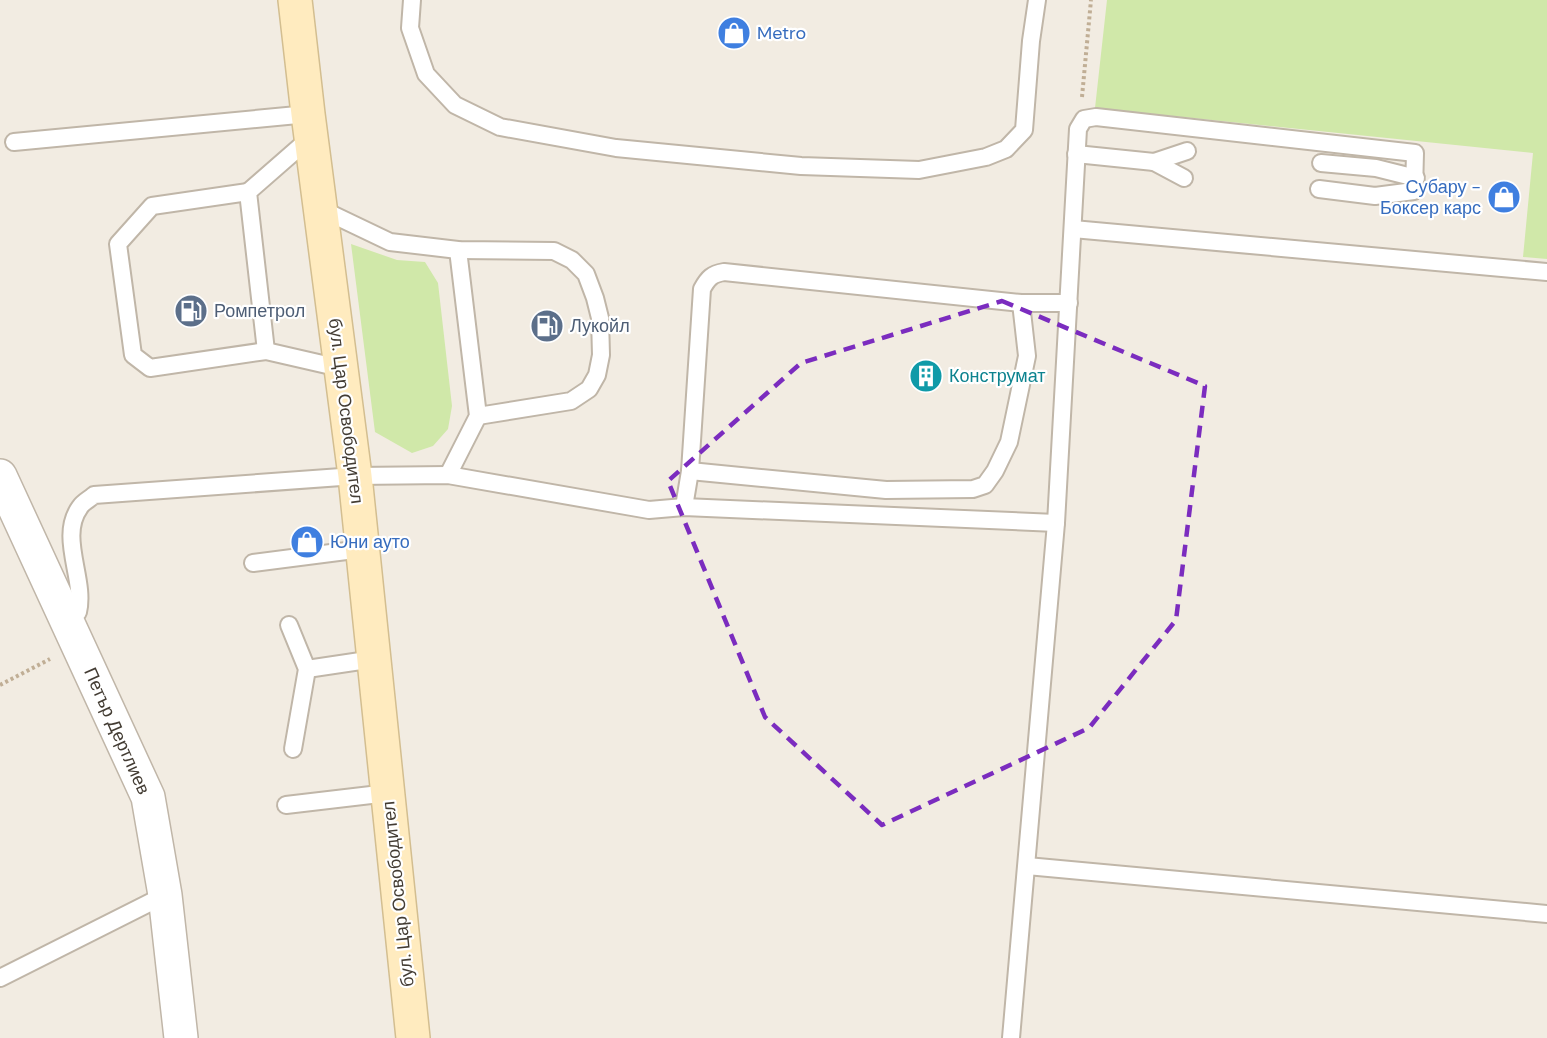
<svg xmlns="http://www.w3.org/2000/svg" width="1547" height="1038" font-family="'DM Sans',sans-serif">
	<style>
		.green { fill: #d0e8a9 }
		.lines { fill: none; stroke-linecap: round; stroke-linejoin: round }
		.lane-casing { stroke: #c0b6a8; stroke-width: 20 }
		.street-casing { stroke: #c0b6a8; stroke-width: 36 }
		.secondary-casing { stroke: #d3be90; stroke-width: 36 }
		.path { stroke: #c0ae95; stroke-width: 4; stroke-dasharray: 3 3; stroke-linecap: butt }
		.lane { stroke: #fff; stroke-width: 16 }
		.street { stroke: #fff; stroke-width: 33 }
		.secondary { stroke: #ffebbf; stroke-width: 33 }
		.marked { fill: none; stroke: #7b2cbf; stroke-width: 4.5; stroke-dasharray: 12 8; stroke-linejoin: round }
		.labels { text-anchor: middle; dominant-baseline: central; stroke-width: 4.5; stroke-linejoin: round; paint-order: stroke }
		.shop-label { font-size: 18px; fill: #366cbe; stroke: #fff; text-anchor: start }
		.service-label { font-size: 18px; fill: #4e5e75; stroke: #fff; text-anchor: start }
		.culture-label { font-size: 18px; fill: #0d838f; stroke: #fff; text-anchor: start }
		.street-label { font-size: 18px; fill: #433c33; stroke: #fff }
	</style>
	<rect width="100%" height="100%" fill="#f2ece2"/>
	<g class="green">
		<path d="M1107,0h440v259l-24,-2 10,-104 -438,-45z"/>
		<path d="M351,244l46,16 28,2 13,21 14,123 -4,23 -15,17 -21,7 -37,-21z"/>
	</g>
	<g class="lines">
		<defs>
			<g id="lane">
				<path d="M412,0l-2,28 16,46 29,31 45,22 116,21 185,18 118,4 67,-13 20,-8 18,-19 7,-89 6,-41"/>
				<path d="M14,142l294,-28"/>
				<path d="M1076,154l78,8 30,16"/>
				<path d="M1154,162l33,-11"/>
				<path d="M1321,163l55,5 40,10"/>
				<path d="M248,192l-96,14 -34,38 15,111 17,13 116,-17 74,17"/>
				<path d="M321,209l69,33 68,8 96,1 18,9 14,14 9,24 5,20 1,37 -4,20 -8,14 -18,12 -93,15"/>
				<path d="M1073,229l474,43"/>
				<path d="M266,351l-18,-159 63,-55"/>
				<path d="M690,471l196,19 87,-1 12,-4 10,-14 14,-29 18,-86 -6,-53"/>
				<path d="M448,475l30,-59 -20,-166"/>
				<path d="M684,507l6,-36 12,-182c6,-11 10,-15 22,-17l297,31h48"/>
				<path d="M253,563l109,-14"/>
				<path d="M67,619l11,-7c8,-33 -20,-75 2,-105 3,-5 10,-8 14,-12l261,-19 93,-1 201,35 35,-3 372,16"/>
				<path d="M289,625l18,44 -14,80"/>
				<path d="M307,669l67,-10"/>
				<path d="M286,805l102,-12"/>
				<path d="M1027,866l520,48"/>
				<path d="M0,978l165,-83"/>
				<path d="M1011,1038l45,-515 22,-394 6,-10 12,-2 319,36 -1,38 -39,5 -56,-7"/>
			</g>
			<path id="street" d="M0,476l148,321 17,98 16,143"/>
			<path id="secondary" d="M295,0l13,114 47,362 58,562"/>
		</defs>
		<use href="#lane" class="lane-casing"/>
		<use href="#street" class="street-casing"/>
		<use href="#secondary" class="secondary-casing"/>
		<g class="path">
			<path d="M1082,97l9,-97"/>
			<path d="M0,685l50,-26"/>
		</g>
		<use href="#lane" class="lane"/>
		<use href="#street" class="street"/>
		<use href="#secondary" class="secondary"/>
	</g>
	<path class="marked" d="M1002,301l203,85 -29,234 -87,108 -207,97 -117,-108 -97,-236 133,-118z"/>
	<defs>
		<symbol id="shop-disc" viewBox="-11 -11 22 22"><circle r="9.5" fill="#3f7fe0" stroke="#fff"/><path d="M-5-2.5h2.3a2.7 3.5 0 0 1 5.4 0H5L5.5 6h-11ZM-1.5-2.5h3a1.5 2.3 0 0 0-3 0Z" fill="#fff"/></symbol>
		<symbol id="fuel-disc" viewBox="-11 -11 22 22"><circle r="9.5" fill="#5c6f8a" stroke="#fff"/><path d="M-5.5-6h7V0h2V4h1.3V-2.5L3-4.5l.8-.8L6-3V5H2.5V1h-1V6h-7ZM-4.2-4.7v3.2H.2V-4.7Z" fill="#fff"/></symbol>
		<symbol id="building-disc" viewBox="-11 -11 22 22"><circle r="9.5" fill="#0f9aa8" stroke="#fff"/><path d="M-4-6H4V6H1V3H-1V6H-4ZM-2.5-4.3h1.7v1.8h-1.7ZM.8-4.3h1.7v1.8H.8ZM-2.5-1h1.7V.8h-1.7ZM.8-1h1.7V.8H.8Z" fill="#fff"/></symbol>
	</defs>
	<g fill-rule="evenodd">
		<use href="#shop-disc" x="715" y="14" width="38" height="38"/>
		<use href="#shop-disc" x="1485" y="178" width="38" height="38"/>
		<use href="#fuel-disc" x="172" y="292" width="38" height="38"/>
		<use href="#fuel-disc" x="528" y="307" width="38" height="38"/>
		<use href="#building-disc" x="907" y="357" width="38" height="38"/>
		<use href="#shop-disc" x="288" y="523" width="38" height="38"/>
	</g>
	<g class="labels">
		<g class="shop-label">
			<text x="757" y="33">Metro</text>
			<text x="1481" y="187" text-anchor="end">Субару -<tspan x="1481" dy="21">Боксер карс</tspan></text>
			<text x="330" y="542">Юни ауто</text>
		</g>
		<g class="service-label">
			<text x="214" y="311">Ромпетрол</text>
			<text x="570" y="326">Лукойл</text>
		</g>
		<g class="culture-label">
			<text x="949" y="376">Конструмат</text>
		</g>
		<g class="street-label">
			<text transform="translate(346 411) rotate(83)">бул. Цар Освободител</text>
			<text transform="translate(117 731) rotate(66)">Петър Дертлиев</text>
			<text transform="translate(398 894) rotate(-96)">бул. Цар Освободител</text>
		</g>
	</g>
</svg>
